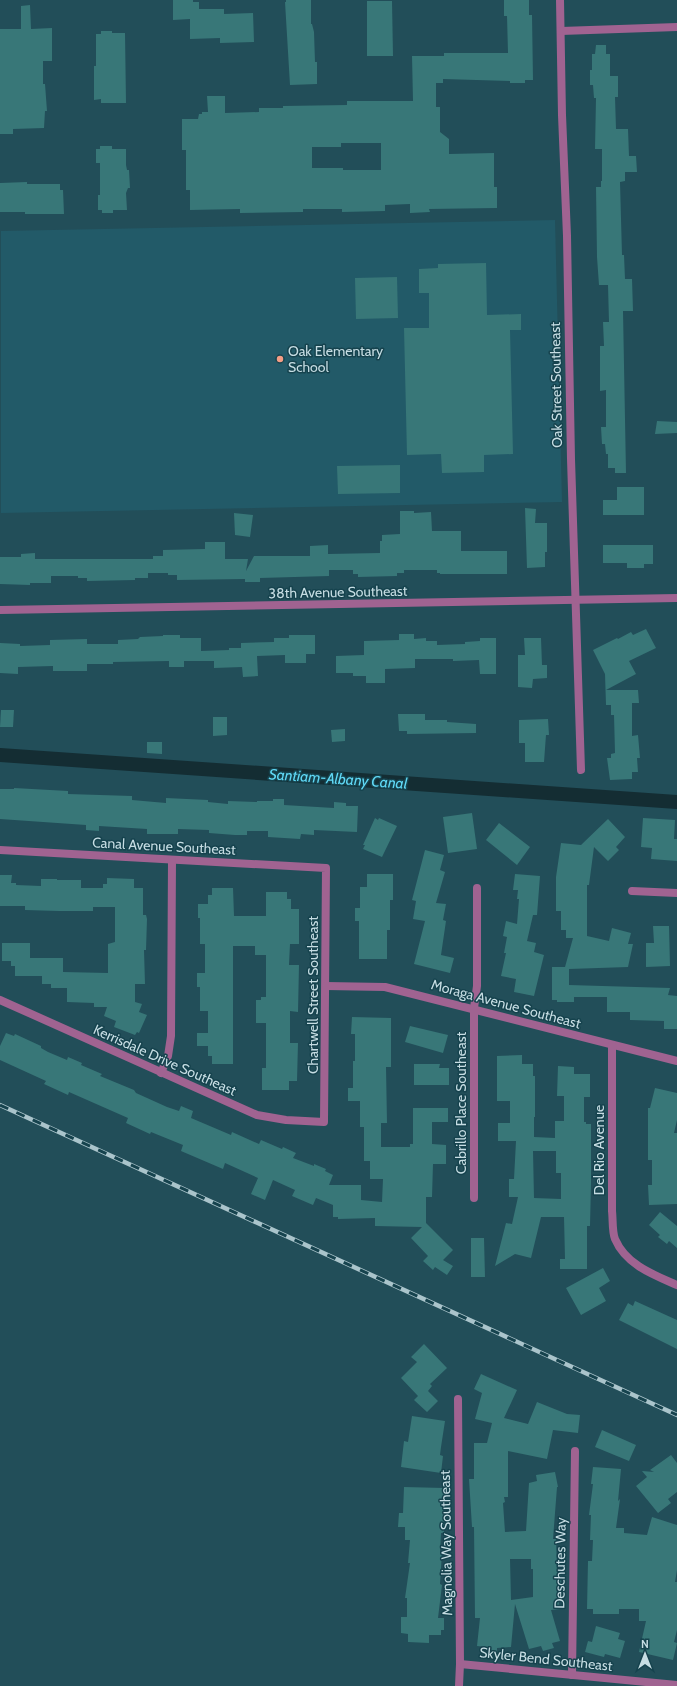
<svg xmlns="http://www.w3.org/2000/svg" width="677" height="1686" font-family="Cabin,sans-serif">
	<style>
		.built { fill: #225a68 }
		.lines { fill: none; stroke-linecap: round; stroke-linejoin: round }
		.canal { stroke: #142d33; stroke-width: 14 }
		.building { fill: #387778; fill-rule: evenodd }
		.street { stroke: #a06391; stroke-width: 8 }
		.rail-casing { stroke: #aac4cb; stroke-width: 4.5 }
		.rail { stroke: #16434e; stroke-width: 3; stroke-dasharray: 9; stroke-linecap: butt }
		.poi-dot { fill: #f49e86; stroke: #16434e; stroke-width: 1.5 }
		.labels { text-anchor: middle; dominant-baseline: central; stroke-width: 3; stroke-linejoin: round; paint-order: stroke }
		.poi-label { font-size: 14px; fill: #c6dde3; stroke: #16434e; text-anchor: start }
		.street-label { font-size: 14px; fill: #c6dde3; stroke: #16434e }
		.water-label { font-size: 15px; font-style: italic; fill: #60d9f6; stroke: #16434e }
	</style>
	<rect width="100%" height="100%" fill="#224e59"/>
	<path class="built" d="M555,220l7,282 -561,11v-282z"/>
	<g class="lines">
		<path class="canal" d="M0,755l677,47"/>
	</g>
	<g class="building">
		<path d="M173,0h20v2h6v7h25v5l29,-1 1,29 -34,1v-5l-30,1v-20l-17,1z"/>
		<path d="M286,0h25v24h1l2,8 1,30h2v22l-27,1 -5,-83h1z"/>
		<path d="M504,0h25v15h3l1,65h-8v3h-15v-2l-67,-2v4h-7v24h4v25l9,7v15l45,-1v34h3v21l-68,1 1,3 -20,1v-9l-25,1v6l-43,1v-3h-39v3l-63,1v-4l-50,1v-20h-4v-40h-4v-31h16l1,-5h3v-2h6l-1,-16h18v17l34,-1v-4h24v-2l64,-1v-4h66l-1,-45h32v-3h64l-1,-37h-3zM341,143h40v27h-38v-2h-31v-21h29z"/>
		<path d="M367,1h25l1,55h-26z"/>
		<path d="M30,5l1,24 21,-1v33h-9v23h2l2,27h-2l-1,17 -31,1v5h-13v-105h21v-23z"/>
		<path d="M101,31h11v2h13l1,70h-25v-4l-7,1v-34h2v-32h5z"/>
		<path d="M596,45h10v9h4v22h8v21h-3l1,32h12l1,27h7l1,16h-12v9l-5,1 2,73h2l1,24h7l1,32h-10l3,162h-11v-5h-7v-14h-2l-1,-10h-3l-1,-17h5v-37l-6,1v-45h4l-1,-24h6l-1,-37h-9l-2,-28 -1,-70h5v-6h1v-32h-7l1,-51h-2l-1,-13h-3v-15h2v-16h3z"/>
		<path d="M100,146h12v3h14v16l1,5h2l1,18h-2l-2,5 1,17h-14v3h-11v-3h-4v-15h2v-32h-4v-14h4z"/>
		<path d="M27,182v2h33v6h3l1,24h-39v-2h-25v-29z"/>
		<path d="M486,263l1,52 34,-1v16h-11l3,124 -29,1v17l-42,1 -1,-19 -34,1 -3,-127h25v-35h-10v-24l19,-1v-4z"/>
		<path d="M397,277l1,41 -42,1 -1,-41z"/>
		<path d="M657,421l20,1v11l-22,1z"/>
		<path d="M400,465v28l-62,1 -1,-28z"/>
		<path d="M617,487h27v28h-41v-15h14z"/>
		<path d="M525,508l11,1 -1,14h12v29h-2v15l-18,1z"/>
		<path d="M400,511h14v2l17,-1 1,19h29v20h46v23h-67v-1h-3v-3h-33v3h-7v3l-39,1v-3h-5v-4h-24v6l-69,2v4h-15v-3l-68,1v-5h-9v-2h-20v5h-13v2l-48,1v-3h-9v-2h-27v7h-21v2l-30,-1v-27h21v-3l14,-1v6h118v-3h10v-6l42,-1v-7h20v17h23l-2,12 8,-15h56v-10l18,-1v9l52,-1v-12h2v-6l18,-1z"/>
		<path d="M234,513l19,2 -3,22 -15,-2z"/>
		<path d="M603,545h50v19h-9v4h-17v-5h-24z"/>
		<path d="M646,629l10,19 -27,13 7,13 -30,16h32l1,13h-7v33l6,-1 2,23h-3l1,14h-6v7l-22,1 -3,-22h4v-4l4,-1 -1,-38h-3v-10h-5l-1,-31 -12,-24 24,-12 1,1 13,-7 2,3z"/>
		<path d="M399,634h15v5l12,-1v3h11v4l28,-1v-2l15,-1v-3h16v36h-16l-1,-14 -26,1v-2h-38v9l-30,1v14h-19v-7h-13v-3h-17v-17l28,-1v-14l35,-1z"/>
		<path d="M163,635h17v3h21v13l28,-1v-2h12v-5l33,-1v-4h15v-3h26v19h-9v9h-21v-8l-28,1 1,20 -15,1 -1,-10 -28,1v-7h-30v6h-15v-6l-56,1v2h-26v7h-34v-5l-35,1v7l-18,-1v-30l20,1v2l30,-1v-5l37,-1v5h31v-4l20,-1 2,-2 23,-1z"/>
		<path d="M524,638h17l1,27h5v13l-14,1 -1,9 -14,-1v-32h7z"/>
		<path d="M1,710h13l-1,17h-13z"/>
		<path d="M398,714h27v6h22v2l29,2v9l-69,1v-3h-8z"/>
		<path d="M213,717h14v18l-14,1z"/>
		<path d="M548,719l1,16h-3l-2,27h-19v-19h-6v-23z"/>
		<path d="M345,729v12l-13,1 -1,-12z"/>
		<path d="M147,742h15v12l-15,-1z"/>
		<path d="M14,788l54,3v3l64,2v4l34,3v-5l42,2v2l20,2v-3l29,1v-1h16v-2h11v6l50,3v-6l12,1v3h12l-1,26 -43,-2v5l-13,-1 -1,5 -32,-2v-6h-21v4h-12l-26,-2v-3l-31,-1v5h-31v-5l-48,-3v5l-13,-1v-5l-86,-6v-30h14z"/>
		<path d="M472,813l5,36 -29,4 -5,-36z"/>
		<path d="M375,818l3,2 1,-2 18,8 -15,31 -19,-8 2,-4h-2z"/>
		<path d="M643,818l32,2 -1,19h3v22l-26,-2 1,-11 -11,-1z"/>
		<path d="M608,819l17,18 -9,10 3,3 -11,11 -14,-14 -5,38h-2v51l22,5 3,-13 19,5 -3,11h5l-5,23 -59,2v16l101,3 -2,7 9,1v33h-13v-8l-34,-1v-8h-23v-15h-33v5h-17v-2h-5v-33h13l8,-29h-7v-8h-5v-19h-5v-34l5,-34 20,2z"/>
		<path d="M499,823l31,24 -13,18 -31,-25z"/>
		<path d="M425,850l19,5 -4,15 5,2 -9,31 10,1 -3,16 3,1 -5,34 13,3 -4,15 -36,-9 11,-43 -12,-2 3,-18 -4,-1z"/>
		<path d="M367,874h26v26h-3v30h-3v29h-28v-38h-4v-13h5v-21h7z"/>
		<path d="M515,874l25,2 -3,39h-4l-6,26 9,2 -2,9 10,3 -10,41 -20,-4 2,-13 -15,-3 5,-23h-2l3,-16 -4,-1 3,-15 11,3 2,-25h-2l1,-9h-5z"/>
		<path d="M0,875h12l-1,8h5v2l25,1v-7h16v1h24v8h22v-4h4v-6l27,1v9h9v27h3l1,4 -1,31h-2l1,34h-10v18l7,2 -3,8 8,3 -8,18 -2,-1 -2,3 -21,-8 2,-6 -12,-5 3,-9h-13v-4l-27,-1v-14h-16v-4h-9v-8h-27v-10h-4v-5h-9v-18h28v15h33v14l45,1v-29l7,-2v-35h-22v4h-34l-34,-1v-4h-25z"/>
		<path d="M212,888h21l1,28h32v-24h21v7h4v10h8v35h-9l-1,21h10l-1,47 -8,-1v32h8l-1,38h-8v9h-27v-22h4v-45h-10v-23h5v-3h5v-42h-11v-9h-22v118h-21v-8h-4v-10h-11v-13h11v-22h-8v-24h-3v-14h8v-29h-5v-26h-2v-14h10v-9h4z"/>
		<path d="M653,926h16l1,40 -24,1v-24h8z"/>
		<path d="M352,1017l39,1v49h-5l1,56h-6v24h29v-3h3v-36h35v14h-16v22l14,1v19h-13l-1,33h-6v26l27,27 -10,10 10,6 -6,9 -12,-8 -2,3 -10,-9 5,-5 -17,-18 11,-11 -47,-1v-8l-37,1v-2h-5v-12l-17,-7 -3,7 -21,-9 3,-6 -22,-10 -8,20 -14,-6 7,-16 -33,-15 -2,6 -42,-18 2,-6 -32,-13 -1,2 -24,-11 2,-5 -59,-26 -1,3 -24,-11 2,-3 -46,-21v-14l6,-13 8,3 1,-2 26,12v2l7,4 19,8 1,-3 14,6 -1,2 21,9 -2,2 34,14 2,3 31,14 12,4 2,-5 12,5 -2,7 40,17 1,-3 27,12 2,-4 21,9 1,-2 13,6 -3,5 21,8v-2l12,5 -1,2 8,4 -4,10h32v15l21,2 1,-23h-13v-18h-6v-34h-4v-26h-12v-13h5v-27h2v-27h-4z"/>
		<path d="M410,1026l38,9 -5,18 -38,-11z"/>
		<path d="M522,1055v9h11v12h2v41h-1v20l21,1v-17h9v-25h-7l1,-30 16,1v7h16v23h-6v25h2v2h5v59l-1,43h-3v43h-27v-10h5l-1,-42h-23l-10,41 -16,-4 -20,12 11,-43 6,1 6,-27h-9v-18h5l2,-38h-18v-18h12v-22h-13v-45zM533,1151h23v22h5v26l-27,-1z"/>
		<path d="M414,1064h26l-1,4h10v17h-35z"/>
		<path d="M655,1088l22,5v27l-3,13h3v71l-28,1 -1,-20h4v-25h-4v-52h2z"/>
		<path d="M660,1212l17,14v22l-8,-7 -2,3 -9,-7 2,-2 -11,-10z"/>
		<path d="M471,1238h13l1,39h-14z"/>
		<path d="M603,1268l7,13 -11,7 7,13 -25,14 -15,-27z"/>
		<path d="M635,1301l42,19v29l-58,-29 9,-17 5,3z"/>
		<path d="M424,1344l23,24 -17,16 2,2 -4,5 10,10 -11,11 -13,-12 4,-4 -17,-18 16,-16 -6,-5z"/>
		<path d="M481,1374l36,16 -13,28 24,6 9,-22 30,12 13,1 -2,18 -25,-3 -6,29 -39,-8v46h-4l1,5 -2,1 2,29 21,-1 3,-48 8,-2 -1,-6 19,-3 3,15h-1l-4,52h3l1,30h4v18h-5l4,22 -9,1 9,31 -8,2 2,5 -11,3 -2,-5 -12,3 -14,-45 -4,43 -14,1v5l-11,-2 1,-4 -10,-1 3,-28h-5l-1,-91h-2l-3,-48h5v-36h13l5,-20 -17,-4 7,-26 -8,-4zM510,1559h21v10h2v28l-22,3z"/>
		<path d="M412,1416l33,5 -4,26 -1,8 3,1 -2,17 -40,-6 3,-26 4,1z"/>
		<path d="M602,1430l34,15 -7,16 -34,-14z"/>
		<path d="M671,1455l6,8v29l-9,7 3,4 -13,10 -22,-27 11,-9 -5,-6 12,1 -4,-2z"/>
		<path d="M593,1467l28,2 -3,32 2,-2 -4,29h8v5l23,2 5,-18 25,8v45l-2,12h2v48l-3,12 3,1 -4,17 -34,-8 7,-31h-7v-12h-20v5h-26v-5h-6l1,-48h4l1,-21h-3l1,-25h-2l4,-31h-2z"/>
		<path d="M404,1487l40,1v45h-3l-1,19h2l-2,32 2,1 -4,33h6v12h-3v5h-12v8l-21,-1v-8l-7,-1v-16h6v-19h-2l5,-35h-2l2,-23h-5v-13h-7l1,-14h4z"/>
		<path d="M596,1626l24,7 -2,6 7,2 -5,17 -15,-4 -1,3 -19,-5 3,-11 4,1z"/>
	</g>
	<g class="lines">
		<g class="street">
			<path d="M560,0l2,115 5,121 4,223 10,311"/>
			<path d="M561,31l116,-4"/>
			<path d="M0,610l677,-12"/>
			<path d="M0,850l326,18 -2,254 -38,-2 -29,-5 -257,-115"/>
			<path d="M632,891l45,2"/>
			<path d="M326,986l59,1 292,74"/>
			<path d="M612,1045v166c1,8 0,21 3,28 11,26 39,36 62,46"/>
			<path d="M161,1073l7,-17 3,-20 1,-176"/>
			<path d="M474,1198v-190l3,-22v-98"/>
			<path d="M458,1399l2,265 -1,22"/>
			<path d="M460,1664l217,21"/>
			<path d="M572,1675l3,-224"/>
		</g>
		<defs>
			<path id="rail" d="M0,1105l677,310"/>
		</defs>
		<use href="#rail" class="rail-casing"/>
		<use href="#rail" class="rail"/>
	</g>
	<circle class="poi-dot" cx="280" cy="359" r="4"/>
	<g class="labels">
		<g class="poi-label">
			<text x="288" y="351">Oak Elementary<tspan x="288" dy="16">School</tspan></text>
		</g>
		<g class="street-label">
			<text transform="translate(556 385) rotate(-91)">Oak Street Southeast</text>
			<text transform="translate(338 592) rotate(-1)">38th Avenue Southeast</text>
			<text transform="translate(164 846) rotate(3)">Canal Avenue Southeast</text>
			<text transform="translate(313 995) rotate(-90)">Chartwell Street Southeast</text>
			<text transform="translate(506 1004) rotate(15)">Moraga Avenue Southeast</text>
			<text transform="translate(165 1060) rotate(24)">Kerrisdale Drive Southeast</text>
			<text transform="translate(461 1103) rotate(-90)">Cabrillo Place Southeast</text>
			<text transform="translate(599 1150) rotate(-90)">Del Rio Avenue</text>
			<text transform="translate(446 1543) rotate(-91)">Magnolia Way Southeast</text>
			<text transform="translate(560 1563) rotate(-89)">Deschutes Way</text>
			<text transform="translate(546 1659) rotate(6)">Skyler Bend Southeast</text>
		</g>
		<g class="water-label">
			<text transform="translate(338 779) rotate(4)">Santiam-Albany Canal</text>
		</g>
	</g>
	<g transform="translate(645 1654)" stroke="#16434e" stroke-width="3" paint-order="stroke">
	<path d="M0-3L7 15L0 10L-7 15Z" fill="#c6dde3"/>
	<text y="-6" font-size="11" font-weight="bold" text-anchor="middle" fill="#c6dde3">N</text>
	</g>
</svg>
